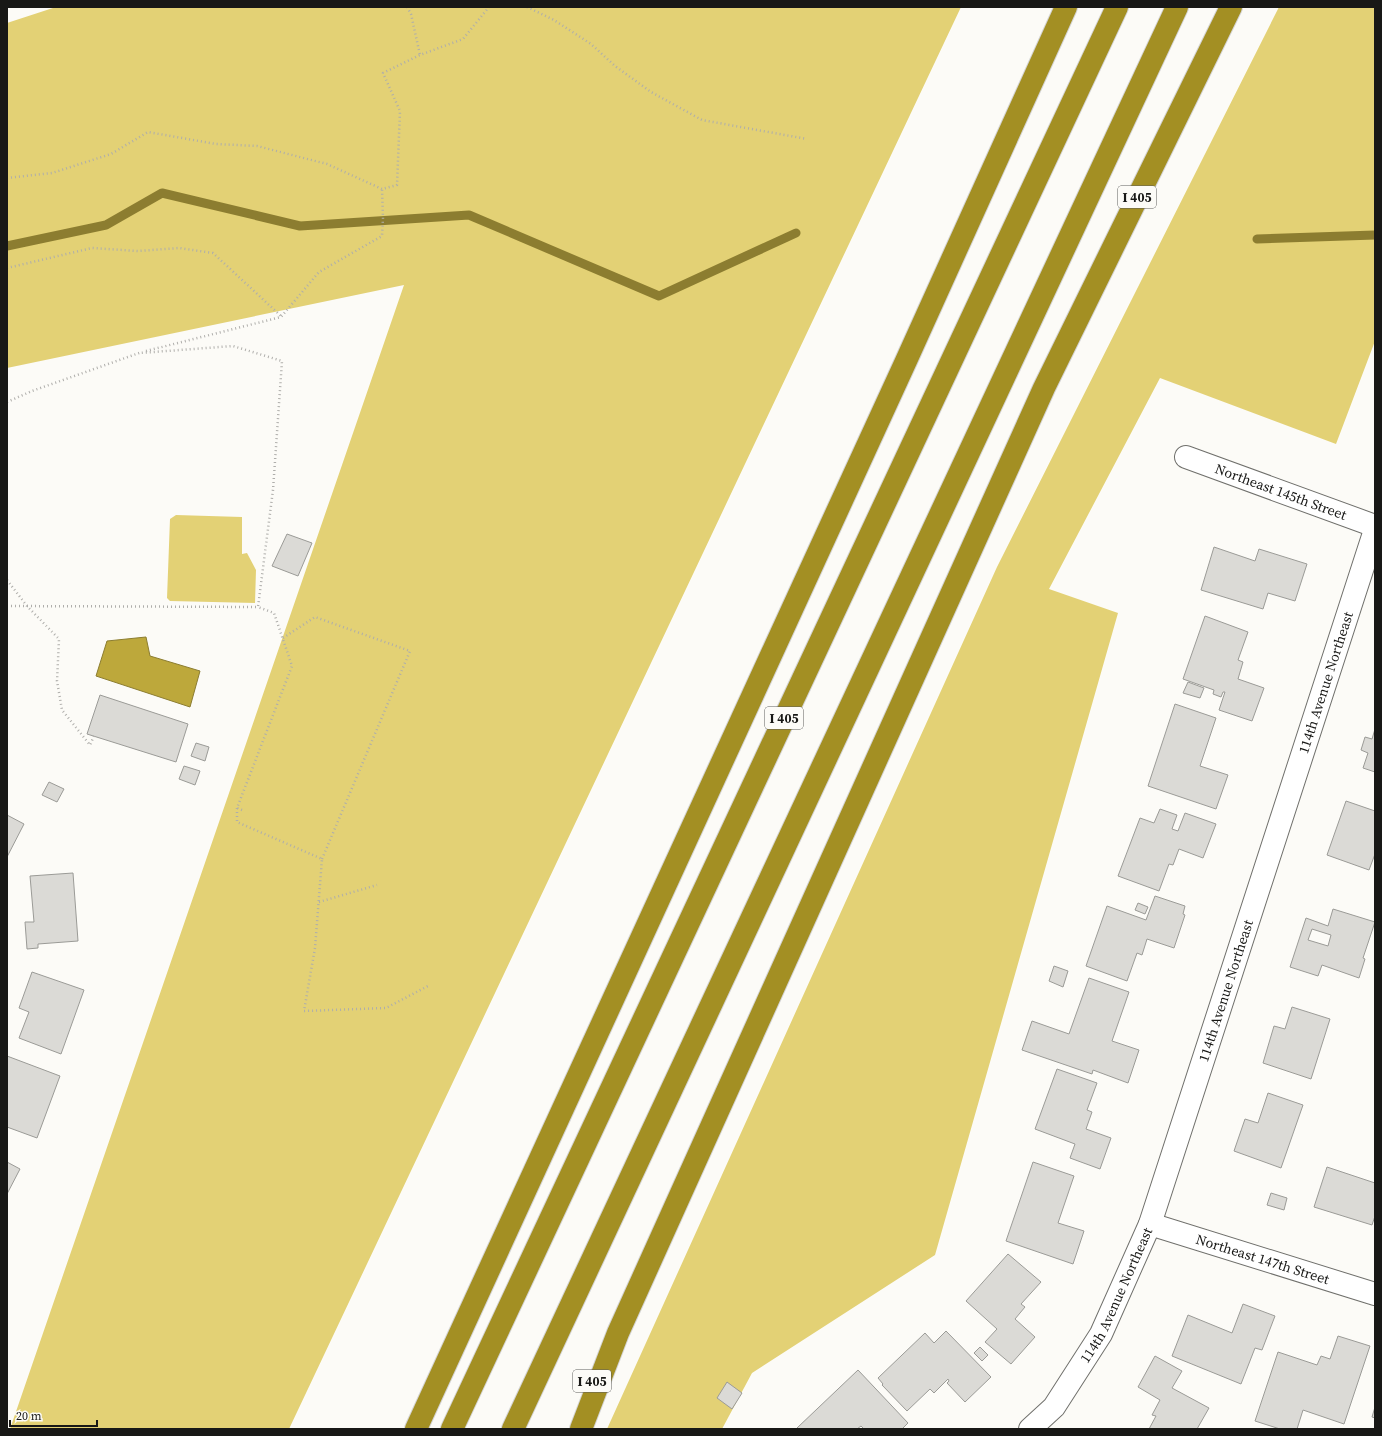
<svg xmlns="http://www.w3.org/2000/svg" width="1382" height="1436" font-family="'Source Serif 4',serif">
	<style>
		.green { fill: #e3d175 }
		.water { fill: #bda83b; stroke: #8c7d30 }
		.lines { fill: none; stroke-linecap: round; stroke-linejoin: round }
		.stream { stroke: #8c7d30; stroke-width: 9 }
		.building { fill: #dbdad6; stroke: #9b9b97; fill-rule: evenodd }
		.street-casing { stroke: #70706c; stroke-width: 24 }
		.highway-casing { stroke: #d5d5d5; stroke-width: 24 }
		.path { stroke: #afaeab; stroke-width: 2.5; stroke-dasharray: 1 3; stroke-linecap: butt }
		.street { stroke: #fff; stroke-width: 22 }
		.highway { stroke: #a38f23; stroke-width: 22 }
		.labels { text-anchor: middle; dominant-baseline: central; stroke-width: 3; stroke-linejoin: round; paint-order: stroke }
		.shield { fill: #fcfbf7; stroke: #5c5c5a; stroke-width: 1 }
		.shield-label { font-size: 13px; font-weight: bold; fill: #181816 }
		.street-label { font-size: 14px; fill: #181816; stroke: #fcfbf7 }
	</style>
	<rect width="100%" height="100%" fill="#fcfbf7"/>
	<g class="green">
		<path d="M56,7h905l-672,1422h-279l394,-1144 -397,83v-345z"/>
		<path d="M1279,7h96v334l-39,103 -176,-66 -111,211 69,24 -183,642 -183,118 -30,56h-115l390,-862z"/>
		<path d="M176,515l66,2v37l5,-1 9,17 -1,33 -85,-2 -3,-3 3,-79z"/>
	</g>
	<path class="water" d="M146,637l4,19 50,15 -10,36 -94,-31 11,-35z"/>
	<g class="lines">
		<g class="stream">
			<path d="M1257,239l118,-4"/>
			<path d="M7,246l99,-21 56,-32 138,33 169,-11 190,81 137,-63"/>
		</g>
	</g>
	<g class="building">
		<path d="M287,534l25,9 -14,33 -26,-10z"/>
		<path d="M1214,547l41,14 4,-12 48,15 -12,37 -27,-8 -5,16 -62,-19z"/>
		<path d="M1205,616l43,16 -10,28 5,2 -5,17 26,9 -12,33 -33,-11 6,-18h-2l-2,5 -8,-3 1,-4 -31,-11z"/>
		<path d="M1188,682l16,6 -4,10 -17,-5z"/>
		<path d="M100,695l88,29 -12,38 -89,-28z"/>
		<path d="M1175,704l41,14 -16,48 28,9 -12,34 -68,-23z"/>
		<path d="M1375,729v43l-12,-4 5,-15 -7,-3 4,-13 7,2z"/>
		<path d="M196,743l13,4 -4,14 -14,-5z"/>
		<path d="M184,766l16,5 -5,14 -16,-6z"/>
		<path d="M49,782l15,7 -7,13 -15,-7z"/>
		<path d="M1346,801l29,10v43l-6,16 -42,-15z"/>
		<path d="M1160,809l17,6 -5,14 6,2 7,-18 31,11 -13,34 -24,-9 -6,16 -4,-1 -10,27 -41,-15 22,-58 14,5z"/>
		<path d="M7,815l17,9 -17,33z"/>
		<path d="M73,873l5,68 -40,3v4l-11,1 -2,-27h9l-4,-46z"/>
		<path d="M1155,896l30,10 -2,8 2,1 -11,33 -27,-9 -5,16 -5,-2 -10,28 -41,-15 21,-60 39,14z"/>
		<path d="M1138,903l10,4 -3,7 -10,-4z"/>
		<path d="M1333,909l42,13 -12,36 2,1 -6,19 -37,-13 -4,11 -28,-9 16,-49 22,8zM1312,929l19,6 -3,11 -20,-6z"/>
		<path d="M1054,966l14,5 -5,16 -14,-6z"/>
		<path d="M32,972l52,18 -23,64 -42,-16 10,-26 -10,-4z"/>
		<path d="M1089,978l40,14 -17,49 27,9 -11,33 -35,-13 -1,4 -70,-24 10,-29 37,13z"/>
		<path d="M1292,1007l38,12 -19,60 -48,-16 11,-37 11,3z"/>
		<path d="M7,1056l53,20 -23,62 -30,-11z"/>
		<path d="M1057,1069l40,14 -10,27 5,2 -6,17 25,9 -11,31 -30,-11 5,-14 -40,-15z"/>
		<path d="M1268,1093l35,12 -22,63 -47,-17 11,-32 13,4z"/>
		<path d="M7,1162l13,7 -13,25z"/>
		<path d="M1033,1162l41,14 -16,47 26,8 -11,33 -67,-23z"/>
		<path d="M1327,1167l48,16v33l-3,9 -58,-18z"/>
		<path d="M1271,1193l16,5 -3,12 -17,-5z"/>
		<path d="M1008,1254l33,28 -20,22 4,3 -10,12 20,18 -24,27 -26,-22 12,-13 -31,-28z"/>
		<path d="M1243,1304l32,12 -13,34 -7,-2 -14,36 -69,-28 16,-41 44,18z"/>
		<path d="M946,1331l45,46 -26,25 -18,-19 2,-2 -1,-2 -14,14 -4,-4 -23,22 -25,-26 1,-1 -5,-6 47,-45 9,10z"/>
		<path d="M1338,1336l32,10 -26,78 -41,-14 -6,19h-17l-25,-8 23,-69 39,13 4,-9 9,3z"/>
		<path d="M980,1347l8,8 -6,6 -8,-8z"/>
		<path d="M1155,1356l27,15 -10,17 37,20 -12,21h-48l7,-13 -4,-1 8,-15 -22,-13z"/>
		<path d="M858,1370l50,53 -6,6h-38l-3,-3 -4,3h-59l-1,-1z"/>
		<path d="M727,1382l15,11 -10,16 -15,-11z"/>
		<path d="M1375,1407v11l-3,-1z"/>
	</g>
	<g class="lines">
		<defs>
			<g id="street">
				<path id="s1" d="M1186,457l189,69"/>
				<path id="s2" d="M1150,1224l225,70"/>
				<path id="s3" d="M1030,1429l24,-22 47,-73 49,-110 225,-694"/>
			</g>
			<g id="highway">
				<path d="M416,1429l490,-1068 160,-354"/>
				<path d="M452,1429l665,-1422"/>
				<path d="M513,1429l664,-1422"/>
				<path d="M581,1429l37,-96 426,-945 187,-381"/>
			</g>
		</defs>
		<use href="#street" class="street-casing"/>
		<use href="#highway" class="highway-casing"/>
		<g class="path">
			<path d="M407,7l4,7 9,41"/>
			<path d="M527,7l27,13 37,24 24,22 36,26 51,28 105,19"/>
			<path d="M7,178l45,-5 59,-19 37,-22 68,12 41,2 70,18 55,25 15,-4 3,-74 -17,-38 37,-18 43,-16 26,-32"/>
			<path d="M7,268l85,-20 46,3 41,-3 34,5 68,63"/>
			<path d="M146,351l135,-34 38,-45 63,-36 1,-18 -1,-29"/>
			<path d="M7,402l25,-11 110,-39"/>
			<path d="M7,580l20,26 32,33 -2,42 5,29 28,35 4,-9"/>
			<path d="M7,606l251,1 15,-117 9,-129 -49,-15 -93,7"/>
			<path d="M283,638l32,-21 95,34 -88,208"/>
			<path d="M237,808v14l85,37 -7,89 -11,63 82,-3 42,-22"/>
			<path d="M242,810l-5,-2 55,-142 -18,-53 -16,-6"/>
			<path d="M319,902l58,-17"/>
		</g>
		<use href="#street" class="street"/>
		<use href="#highway" class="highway"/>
	</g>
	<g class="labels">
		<g class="shield">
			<rect x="1118" y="186" width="38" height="22" rx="3"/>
			<rect x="765" y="707" width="38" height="22" rx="3"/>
			<rect x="573" y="1370" width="38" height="22" rx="3"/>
		</g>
		<g class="shield-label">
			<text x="1137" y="197">I 405</text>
			<text x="784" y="718">I 405</text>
			<text x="592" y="1381">I 405</text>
		</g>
		<g class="street-label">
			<text stroke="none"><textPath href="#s1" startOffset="101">Northeast 145th Street</textPath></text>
			<text stroke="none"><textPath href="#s3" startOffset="809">114th Avenue Northeast</textPath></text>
			<text stroke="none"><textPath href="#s3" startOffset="485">114th Avenue Northeast</textPath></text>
			<text stroke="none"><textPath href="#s2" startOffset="118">Northeast 147th Street</textPath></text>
			<text stroke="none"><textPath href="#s3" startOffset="161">114th Avenue Northeast</textPath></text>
		</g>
	</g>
	<rect width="1382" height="1436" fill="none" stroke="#181816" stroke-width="16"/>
	<path d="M10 1420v6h87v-6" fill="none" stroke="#181816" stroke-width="2"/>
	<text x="16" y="1420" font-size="12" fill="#181816" stroke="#fcfbf7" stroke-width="3" paint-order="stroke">20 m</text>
</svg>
